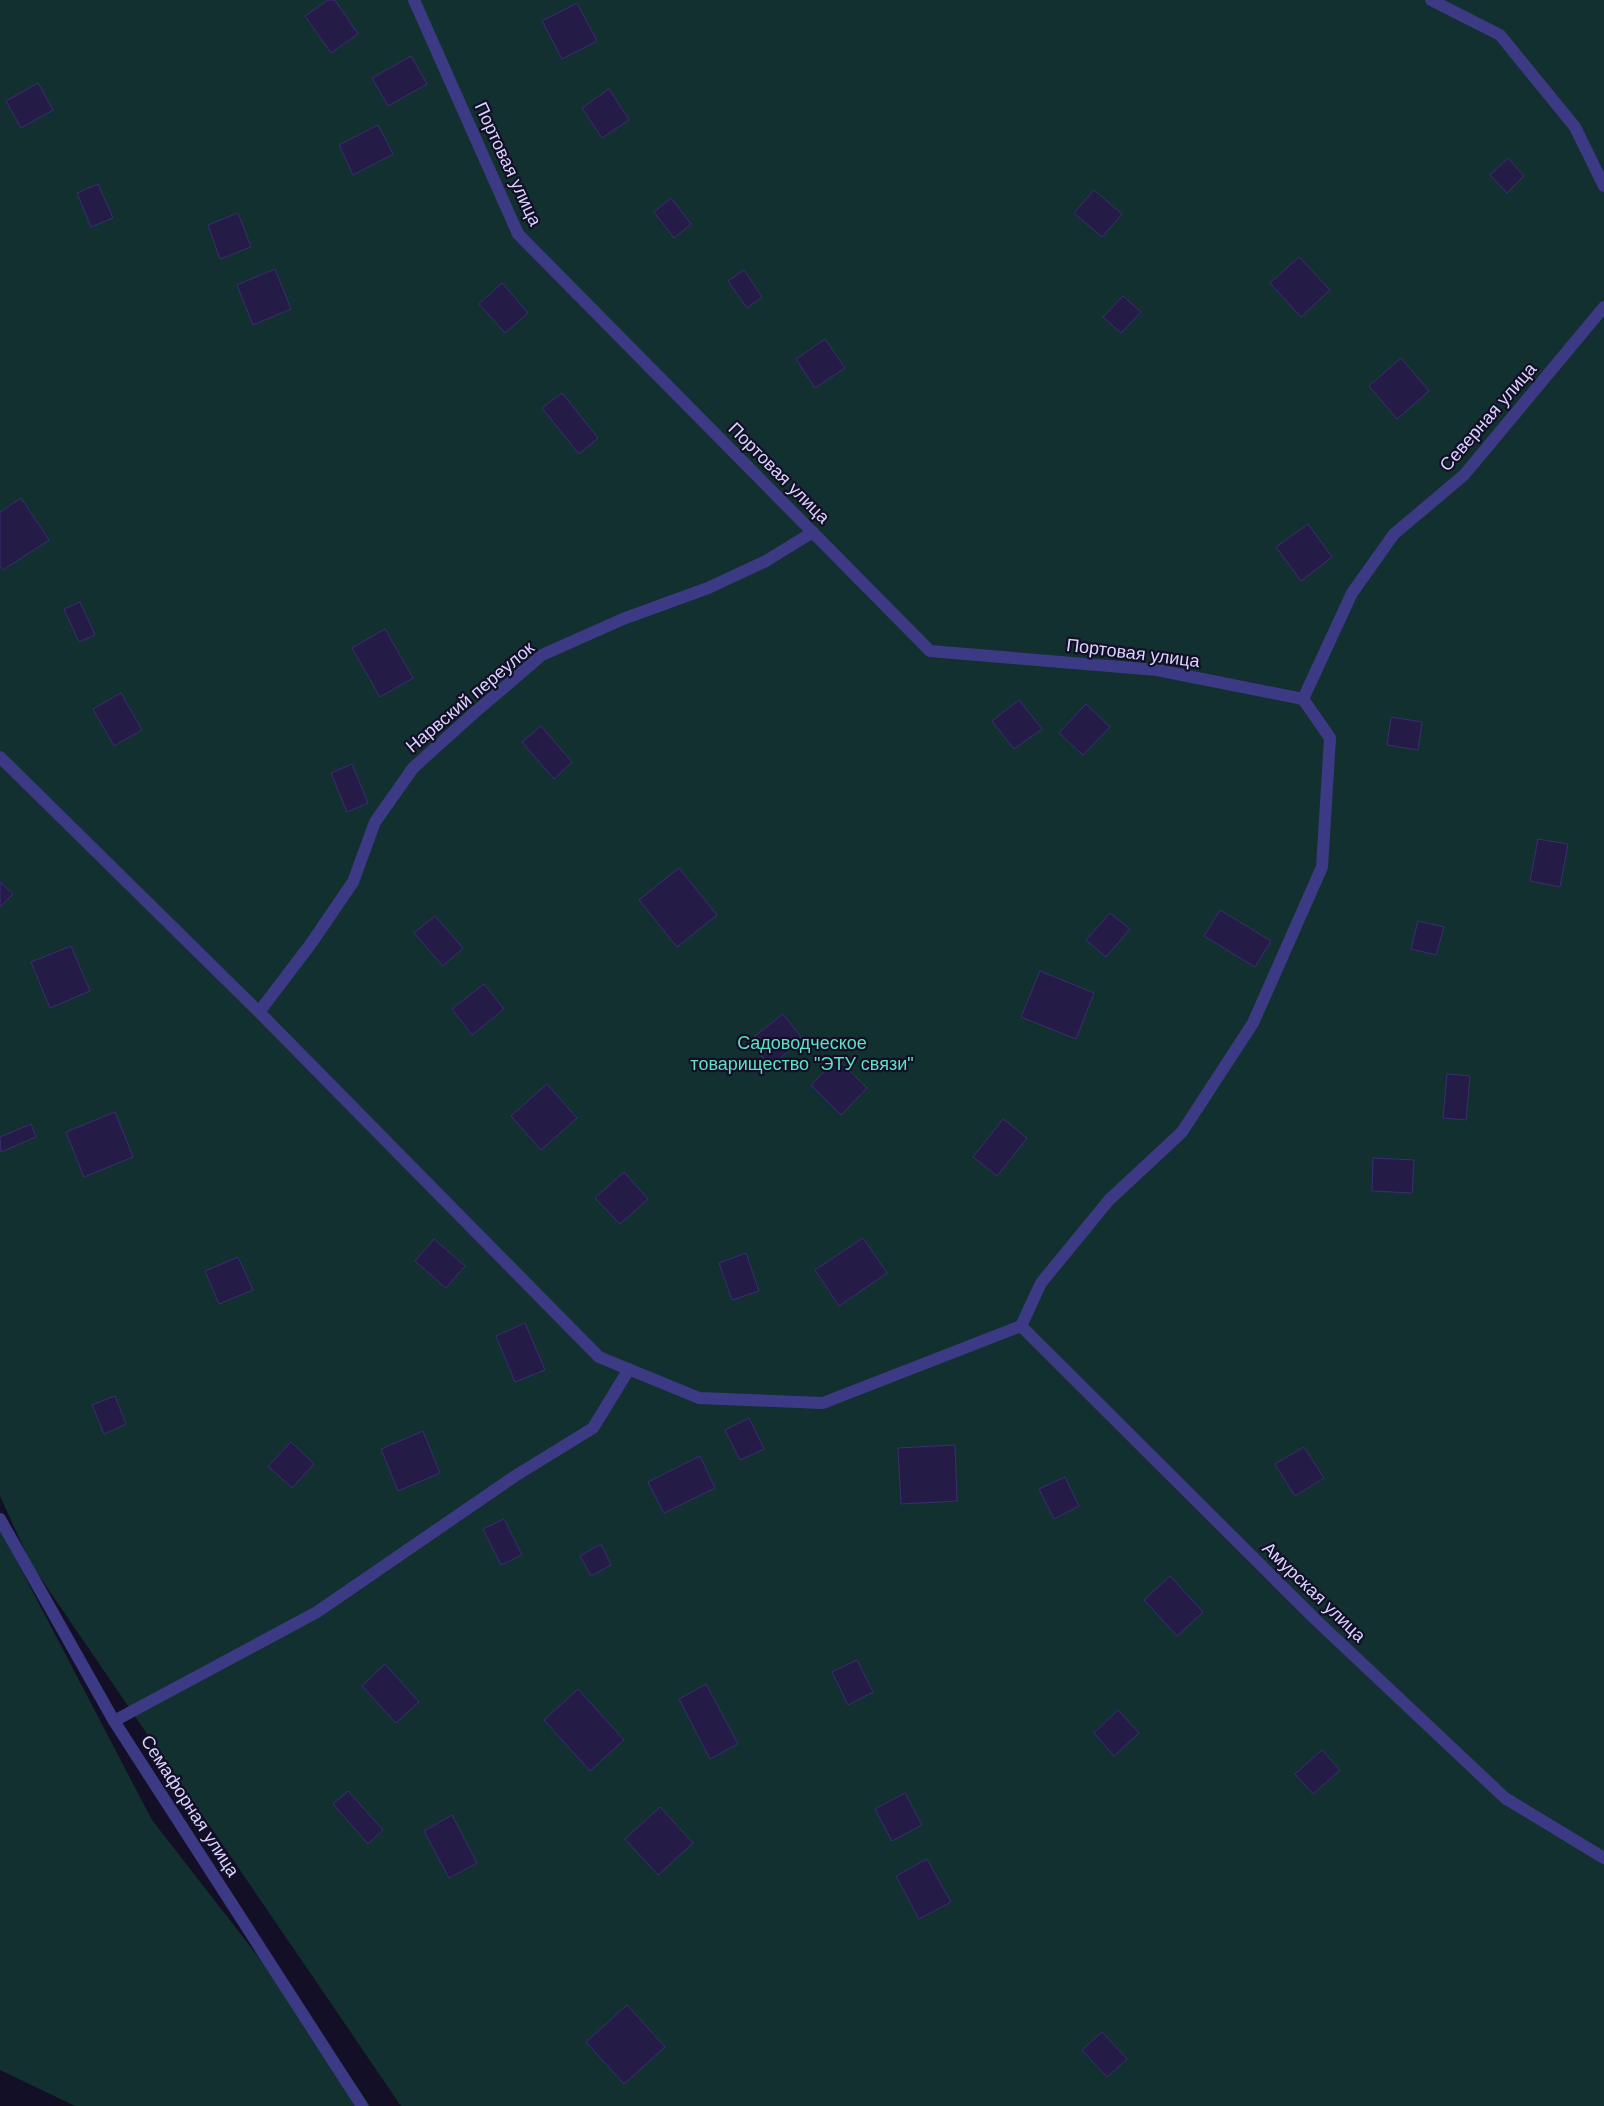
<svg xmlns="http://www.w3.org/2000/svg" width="1604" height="2106" font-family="Arial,sans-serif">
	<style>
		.green { fill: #12302f }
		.building { fill: #241b47; stroke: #3b2d73 }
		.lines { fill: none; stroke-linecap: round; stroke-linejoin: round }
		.lane { stroke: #3d3a85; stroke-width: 12 }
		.street { stroke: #3d3a85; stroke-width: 12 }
		.labels { text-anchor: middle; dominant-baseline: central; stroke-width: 4.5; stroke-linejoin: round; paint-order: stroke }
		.street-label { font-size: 18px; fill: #d9d4ff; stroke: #130f26 }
		.park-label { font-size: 18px; fill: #5fe0c0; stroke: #130f26 }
	</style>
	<rect width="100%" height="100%" fill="#130f26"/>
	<g class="green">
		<path d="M0,0h1604v2106h-1203l-370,-542 -31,-68z"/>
		<path d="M0,1529l152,291 192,247 26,39h-295l-75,-36z"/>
	</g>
	<g class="building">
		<path d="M328,0h7l23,34 -27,19 -26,-37z"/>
		<path d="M577,3l20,38 -35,18 -20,-38z"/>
		<path d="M411,56l16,28 -39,22 -16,-28z"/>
		<path d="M38,83l15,27 -32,18 -15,-27z"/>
		<path d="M609,89l20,31 -27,18 -20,-30z"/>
		<path d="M378,125l15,29 -40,21 -14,-30z"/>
		<path d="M1508,158l16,18 -17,17 -17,-18z"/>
		<path d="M98,184l15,34 -22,9 -14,-34z"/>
		<path d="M1094,190l28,24 -20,23 -28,-24z"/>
		<path d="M671,198l20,26 -17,14 -20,-26z"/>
		<path d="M238,213l13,34 -31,12 -12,-34z"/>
		<path d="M1299,257l31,33 -29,27 -31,-34z"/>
		<path d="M275,269l16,40 -38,16 -16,-40z"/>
		<path d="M744,270l18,27 -15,11 -19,-27z"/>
		<path d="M502,283l26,30 -23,20 -26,-29z"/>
		<path d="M1123,296l18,16 -20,21 -18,-16z"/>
		<path d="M825,339l20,29 -30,20 -19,-29z"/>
		<path d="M1401,358l28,33 -32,28 -28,-33z"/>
		<path d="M562,393l36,45 -19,16 -37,-46z"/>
		<path d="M21,498l28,42 -46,30 -3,-4v-54z"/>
		<path d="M1308,524l24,33 -31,24 -25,-34z"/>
		<path d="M80,602l15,33 -16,7 -15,-33z"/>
		<path d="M385,629l28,49 -33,19 -28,-49z"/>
		<path d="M121,693l21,37 -28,16 -21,-37z"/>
		<path d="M1019,700l23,29 -28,20 -22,-28z"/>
		<path d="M1086,704l24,23 -27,28 -24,-22z"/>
		<path d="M1391,717l31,5 -4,28 -31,-5z"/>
		<path d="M541,726l31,36 -18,17 -32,-37z"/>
		<path d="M352,764l16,39 -21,9 -16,-39z"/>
		<path d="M1538,839l30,5 -8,43 -30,-6z"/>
		<path d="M679,868l38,47 -40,32 -38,-47z"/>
		<path d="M0,882l13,12 -13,13z"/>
		<path d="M1220,910l51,31 -16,26 -51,-31z"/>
		<path d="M1110,913l20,16 -24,28 -20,-17z"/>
		<path d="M435,916l28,32 -20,18 -29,-33z"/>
		<path d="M1418,921l26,6 -8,28 -25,-6z"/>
		<path d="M71,946l19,45 -40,17 -19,-46z"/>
		<path d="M1040,971l54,22 -18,46 -55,-22z"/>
		<path d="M484,984l20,25 -32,26 -20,-26z"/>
		<path d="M783,1014l20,26 -33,26 -21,-25z"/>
		<path d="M837,1058l30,30 -26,27 -30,-30z"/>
		<path d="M1447,1074l23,2 -4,44 -23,-2z"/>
		<path d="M547,1084l30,34 -36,32 -30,-34z"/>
		<path d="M115,1112l18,45 -49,20 -18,-45z"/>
		<path d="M1003,1119l24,19 -30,38 -24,-19z"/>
		<path d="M31,1124l5,13 -35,15 -1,-15z"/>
		<path d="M1373,1158l41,2 -2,33 -40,-2z"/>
		<path d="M624,1172l24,27 -28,25 -25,-26z"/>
		<path d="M863,1238l24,35 -48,33 -24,-36z"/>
		<path d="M434,1239l31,27 -19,22 -31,-27z"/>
		<path d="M746,1253l13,38 -27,9 -13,-37z"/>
		<path d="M238,1257l15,33 -34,14 -14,-33z"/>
		<path d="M525,1323l20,47 -30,12 -19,-46z"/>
		<path d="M115,1396l11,28 -22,10 -12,-29z"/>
		<path d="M749,1418l15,31 -24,11 -15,-30z"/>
		<path d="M423,1431l17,42 -42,18 -17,-42z"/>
		<path d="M291,1442l23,22 -22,24 -24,-22z"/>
		<path d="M955,1445l2,56 -56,3 -3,-56z"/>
		<path d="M1304,1447l20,31 -29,18 -20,-32z"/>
		<path d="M700,1456l15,32 -51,25 -16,-31z"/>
		<path d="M1065,1477l14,29 -25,13 -15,-30z"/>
		<path d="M504,1519l18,36 -21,10 -18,-36z"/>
		<path d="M601,1544l10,21 -20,11 -11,-20z"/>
		<path d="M1170,1576l33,36 -26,24 -33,-36z"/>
		<path d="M857,1660l16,32 -25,13 -16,-33z"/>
		<path d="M385,1664l34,38 -23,21 -34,-37z"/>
		<path d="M706,1684l32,60 -28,15 -31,-60z"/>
		<path d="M578,1689l46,51 -34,31 -46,-51z"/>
		<path d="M1118,1710l21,23 -25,23 -20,-23z"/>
		<path d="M1322,1750l18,20 -27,24 -18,-20z"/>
		<path d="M348,1791l35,39 -15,14 -35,-40z"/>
		<path d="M905,1793l17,32 -30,16 -17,-32z"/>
		<path d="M660,1807l33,36 -35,32 -33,-36z"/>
		<path d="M452,1815l25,48 -28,15 -25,-47z"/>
		<path d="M927,1859l24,43 -32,17 -23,-43z"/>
		<path d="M627,2005l38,42 -41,37 -38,-42z"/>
		<path d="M1102,2032l25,27 -20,18 -25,-27z"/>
	</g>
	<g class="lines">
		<g class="lane">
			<path d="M414,0l104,234 412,417 227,19 146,29"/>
			<path d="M1431,0l69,35 75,92 29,59"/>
			<path d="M1303,699l49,-106 42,-59 70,-59 140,-168"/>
			<path d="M0,757l259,255 340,345 100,41 124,5 198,-77 20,-43 68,-83 73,-68 71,-109 69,-156 8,-129 -27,-39"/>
			<path d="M259,1012l51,-67 43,-63 22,-60 38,-54 61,-55 68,-58 81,-36 85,-31 58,-27 47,-29"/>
			<path d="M114,1721l203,-109 198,-136 78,-48 36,-59"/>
		</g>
		<g class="street">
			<path d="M1021,1326l295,294 189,178 99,60"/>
			<path d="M0,1519l114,202 248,385"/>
		</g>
	</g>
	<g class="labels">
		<g class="street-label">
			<text transform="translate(508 164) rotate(65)">Портовая улица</text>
			<text transform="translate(1488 417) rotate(-49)">Северная улица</text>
			<text transform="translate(779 473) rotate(45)">Портовая улица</text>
			<text transform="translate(1133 653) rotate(7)">Портовая улица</text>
			<text transform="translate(470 697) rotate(-40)">Нарвский переулок</text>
			<text transform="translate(1314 1592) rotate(44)">Амурская улица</text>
			<text transform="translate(190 1806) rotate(57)">Семафорная улица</text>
		</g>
		<g class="park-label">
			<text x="802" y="1043">Садоводческое<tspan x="802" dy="21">товарищество "ЭТУ связи"</tspan></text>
		</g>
	</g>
</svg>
